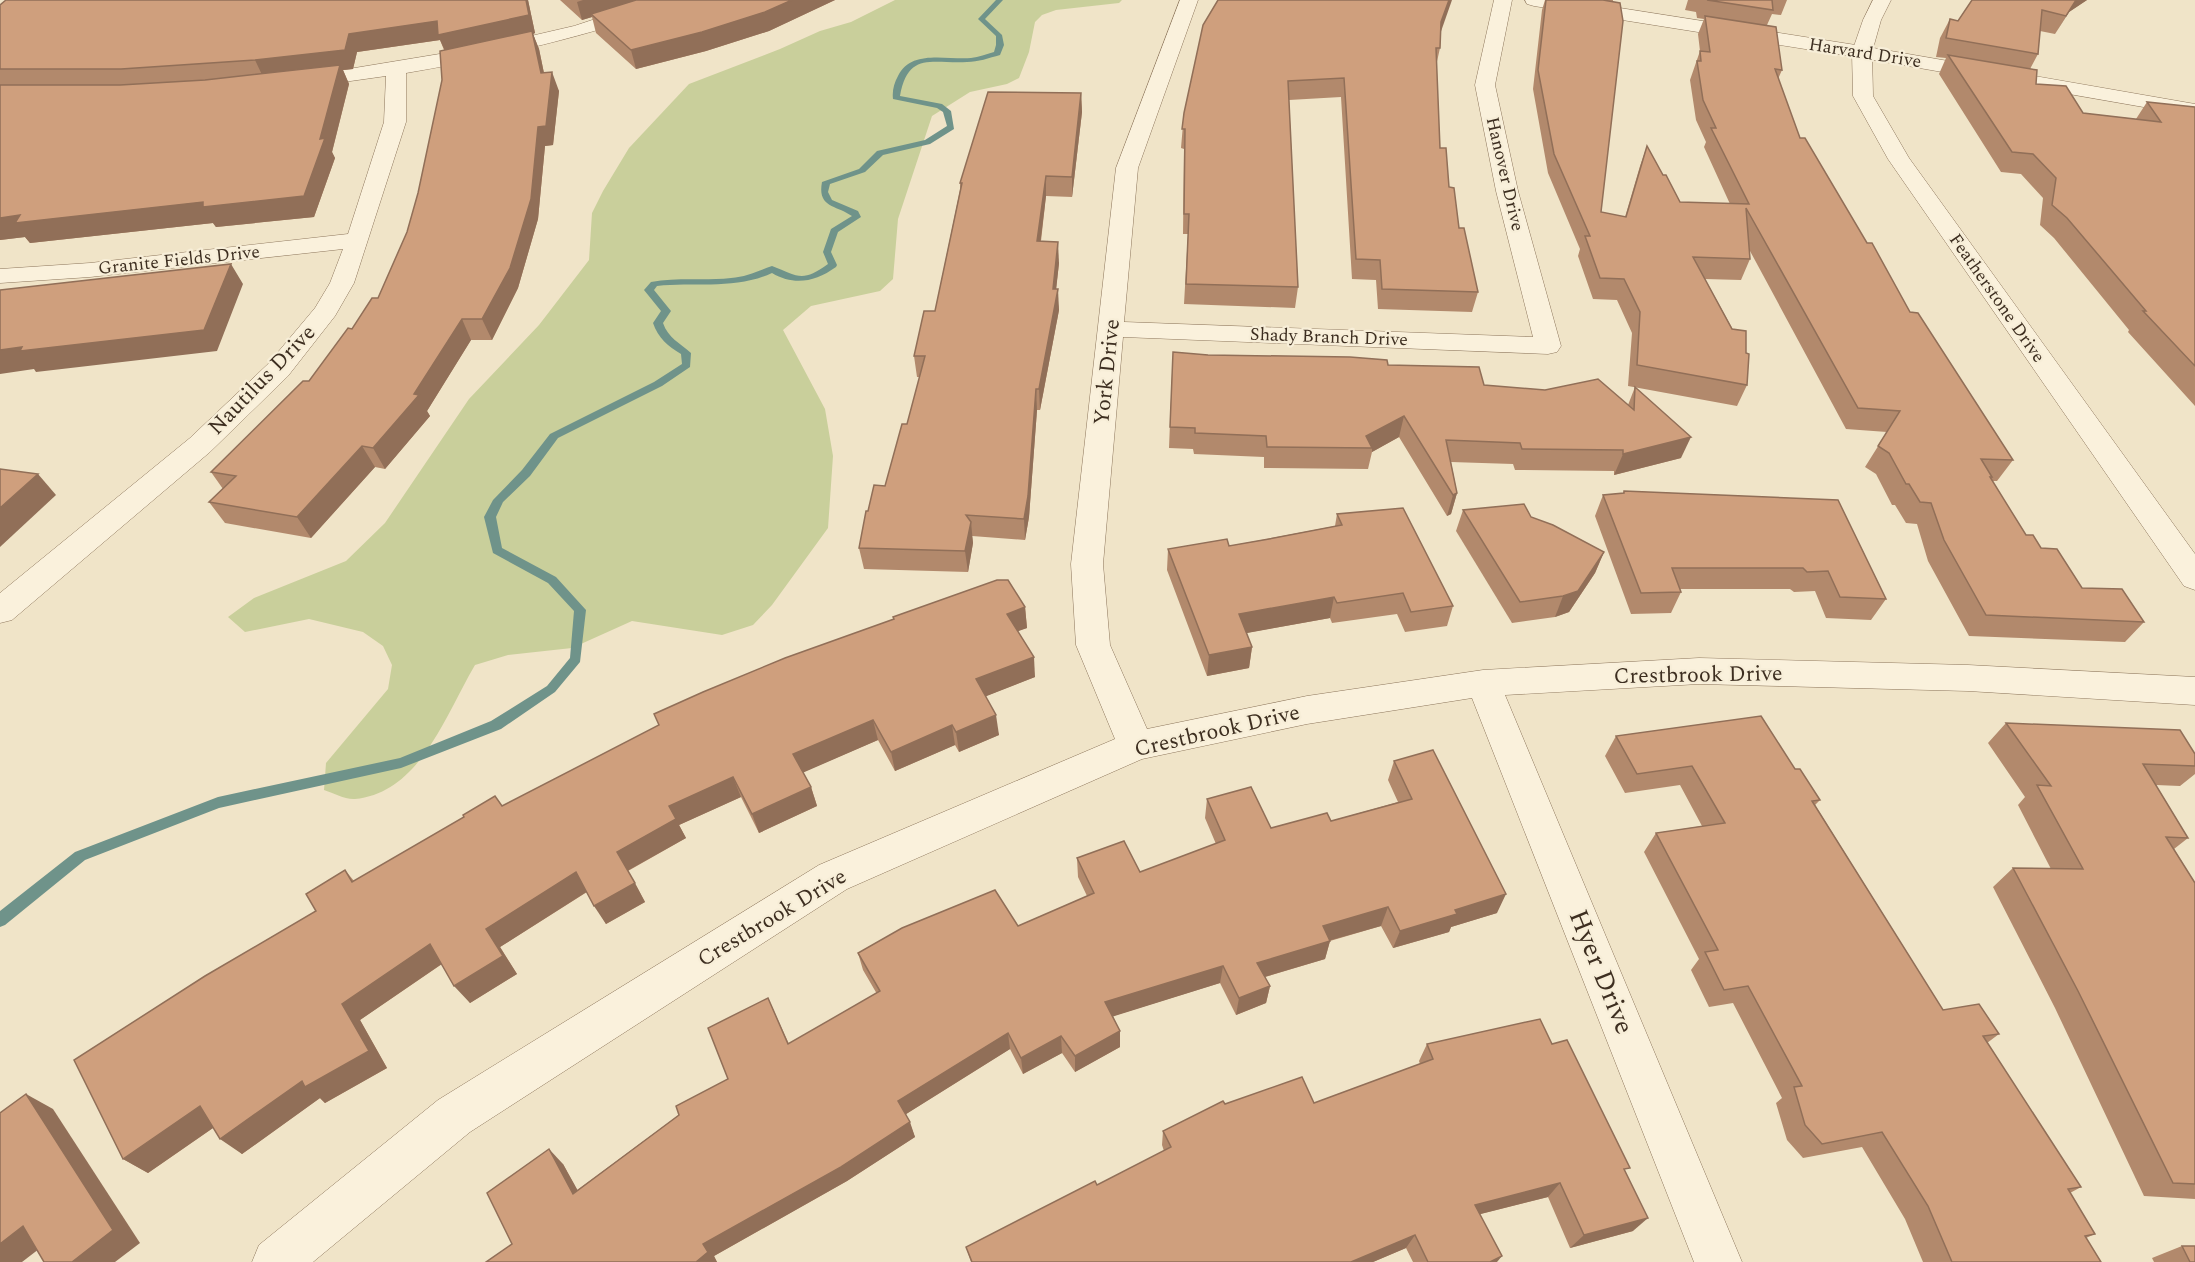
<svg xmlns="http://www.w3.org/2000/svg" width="2195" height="1262" font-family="Spectral,serif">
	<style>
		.green { fill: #c9cf9b }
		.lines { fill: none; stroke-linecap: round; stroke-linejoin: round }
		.stream { fill: #6f938a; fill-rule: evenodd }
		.minor-casing { stroke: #8d765c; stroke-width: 1 }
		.tertiary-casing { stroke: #8d765c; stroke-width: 1 }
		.minor { fill: #faf1dc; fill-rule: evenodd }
		.tertiary { fill: #faf1dc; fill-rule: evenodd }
		.wall { fill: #b2896c }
		.shaded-wall { fill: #916f58 }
		.building { fill: #cf9f7d; stroke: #916f58; stroke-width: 1.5 }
		.labels { text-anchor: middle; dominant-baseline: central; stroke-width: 4.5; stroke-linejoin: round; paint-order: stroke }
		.far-street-label { font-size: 18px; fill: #3d2e20; stroke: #f7eed8 }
		.street-label { font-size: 22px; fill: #3d2e20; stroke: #f7eed8 }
		.near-street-label { font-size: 27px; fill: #3d2e20; stroke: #f7eed8 }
	</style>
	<rect width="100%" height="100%" fill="#f0e4c8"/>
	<path class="green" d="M895,0h227l-3,3 -63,7 -14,5 -7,7 -6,30 -10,26 -12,6 -37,8 -38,24 -34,103 -5,60 -13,12 -69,15 -28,24 42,79 8,47 -5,72 -56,77 -19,20 -31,10 -90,-14 -60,27 -64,7 -33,10c-29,49 -55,128 -120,134 -9,1 -22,-6 -31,-9l2,-27 62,-74 4,-24 -9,-19 -20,-14 -54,-13 -64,13 -17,-15 26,-19 92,-37 39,-38 84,-124 70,-74 50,-65 3,-47 11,-22 26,-43 60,-64 91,-35 40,-18 31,-9z"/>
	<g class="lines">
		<path class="stream" d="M996,0h7l-18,19 17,16 2,10 -4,10c-11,3 -22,7 -33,7 -35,2 -59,-11 -67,34l42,8 9,7 3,18 -24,15 -47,11 -18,17 -35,12 -2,8 4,8 26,11 3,6 -23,15 -7,20 6,13 -1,2c-21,15 -42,19 -64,6 -36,17 -77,9 -115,13l-3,4 17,21 -8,12c5,15 17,20 28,30l-1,14 -28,19 -104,52 -28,38 -27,26 -7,15 6,31 54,29 30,33 -6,52 -25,30 -54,37 -100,39 -182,40 -134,52 -80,65 -5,2v-16l75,-59 143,-55 182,-39 91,-37 56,-35 23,-28 4,-47 -26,-28 -55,-30 -9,-36 9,-17 29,-30 28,-36 104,-52 28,-18 -1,-10c-13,-8 -23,-16 -28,-31l8,-12 -17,-21 7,-8c26,-5 54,-1 80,-4 15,-1 27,-7 41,-12 26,10 30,17 56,-2l-5,-12 8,-23 21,-13c-15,-11 -35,-8 -30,-34l37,-13 18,-18 48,-11 22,-14 -4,-14 -6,-4 -44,-9c-1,-8 1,-16 5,-23 13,-27 48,-16 73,-18 8,-1 15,-4 23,-6l2,-7v-9l-18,-17z"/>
		<defs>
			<g id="minor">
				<path d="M653,0h27l-2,4c-89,32 -179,53 -272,69v49l-52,161 -19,33 -47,60 -78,76 -198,168 -12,3v-30l190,-155 78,-74 47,-56 15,-25 13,-34 -253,28 -90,6v-14l90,-6 258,-29 36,-112 2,-46 -85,12 -7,-2 -3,-4 3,-4 194,-32 86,-20z"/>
				<path d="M1180,0h18l-60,168 -14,154 409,15 -37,-146 -21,-106 19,-85h18l-17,85 23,106 43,155 -4,6 -9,2 -425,-17 -20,227 7,81 37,84 160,-33 176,-26 216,-12 269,7 227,12v28l-227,-14 -269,-7 -194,11 237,567h-48l-222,-564 -165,26 -165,35 -295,130 -377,243 -157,130h-61l7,-17 179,-145 381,-235 296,-126 -39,-94 -5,-81 45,-396z"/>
				<path d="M1525,0h44l293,46 333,58v12l-333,-58 -328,-52 -7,-2z"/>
			</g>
			<path id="tertiary" d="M1873,0h18l-10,20 -9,32 1,44 36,62 286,396v36l-11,-4 -296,-427 -35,-63 -1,-44 11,-32z"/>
		</defs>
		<use href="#minor" class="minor-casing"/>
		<use href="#tertiary" class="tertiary-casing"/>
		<use href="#minor" class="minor"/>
		<use href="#tertiary" class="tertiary"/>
	</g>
	<g class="wall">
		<path d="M6,0h522l7,33 -2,1 6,15 5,24 15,18 -6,54 -8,1 -7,73 -20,69 -26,52h-21l-44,71 3,5 -45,53 -10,-2 -64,71 -86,-15 -16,-21 14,-13 -12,-17 98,-91 43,-52 26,-31 29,-66 11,-39 24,-113 2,-30 -4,-10 -83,12 -4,17 -10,1 6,14 -17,68 3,6 -21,59 -98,10 -3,-4 -183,20 -5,-6 -25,3v-235z"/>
		<path d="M560,0h275l-66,31 -63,20 -70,18 -40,-36 -4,-16 -10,3z"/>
		<path d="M1545,0h68l-12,212 24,5 15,-51 7,-20 16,29 17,27 50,2 -26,-57 2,-5 -10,-22 -6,-40 10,-29 -2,-17 6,-15 -7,-1 -1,-6 -11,-2 3,-10h99l-6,15 -9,-1 -5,11 15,45 -4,9 22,59 110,174 103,148 -16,21h-5l34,54 15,13 41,40 62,34 -19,20 -156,-6 -41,-75 -11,-37 -11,-1 -11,-18h-3l-16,-31 -11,-7 22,-35 -41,-3 -96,-178v8l-9,21 -36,-1 41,74 1,32 -10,21 -109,-20 4,-53 -15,-33 -24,-1 -15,-43 2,-7 -32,-76 -15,-84 9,-79z"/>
		<path d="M1972,0h115l-18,12 -14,22 -15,-3 -2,23 -8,15 6,15 47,29 53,6 11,-17 48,5v299l-67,-74 1,-2 -75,-92 -14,-13 3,-27 -22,-24 -20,-2 -62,-98 7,-16 -10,-1 4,-19 10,-19 8,2z"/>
		<path d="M1441,31l-1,17 -4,18 4,82 19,80 19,64 -6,20 -94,-3 -2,-29 -24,-1 -11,-182 -52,3 9,187 -3,21 -111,-4 4,-70h-5l1,-85 -3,-1 3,-35z"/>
		<path d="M1081,93l1,19 -10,85 -26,-1 -5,45 18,22 -3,26 3,21 -19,100h-3l-8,107 -4,23 -53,-4 1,7 -5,29 -104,-3 -5,-21 9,-37 17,-25 22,-62 13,-47h-3l-3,-21 21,-45 25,-121v-7z"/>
		<path d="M1208,355l180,10 96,20 144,20 7,-18 46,71 -67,17v-4l-99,-1 -2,-6 -62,-2 6,31 -6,21 -4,2 -48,-79 -27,15 -4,17 -104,-1v-11l-70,-3 -1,-5 -24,-1 3,-75z"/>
		<path d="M1624,491l214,9 48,99 -15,21 -45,-2 -11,-27 -21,1 -4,-3h-110l1,3 -10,21 -40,1 -36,-98 8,-21 20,-2z"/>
		<path d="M1463,510l68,7 73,35 -9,21 -26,39 -14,5 -43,6 -56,-92z"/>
		<path d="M1337,514l116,92 -6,20 -42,6 -8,-18 -65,9 -2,-5 -84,15 6,14 -3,21 -42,8 -40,-106 1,-21 61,-3 106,-20z"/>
		<path d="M1025,607l2,21 -10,3 18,46 -49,19 13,39 -40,17 -4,-7 -60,26 -17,-31 -75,32 8,15 6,19 -58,27 -18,-36 -62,28 7,13 -58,33 17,31 -39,22 -19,-32 -87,55 17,27 -47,29 -28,-39 -82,56 27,48 -62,35 -5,-5 -78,56 -29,-26 -65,45 -25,-14 193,-248 29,-41 9,11 148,-75 391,-186v-3z"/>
		<path d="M2006,723l189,31v20l-15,12 -24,-1 32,53 -14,11 21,34v316l-51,-3 -89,-188 -62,-121 20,-19 38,1 -33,-64 7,-8 -37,-54z"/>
		<path d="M1616,736l179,33 25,31 -5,5 128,205 56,24 -12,9 94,144 -11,6 25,41 -9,4 15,24h-178l-18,-43 -43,-72 -59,11 -16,-18 -11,-37 6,-5 -49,-95 -24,4 -18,-37 8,-11 -55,-107 12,-19 46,-7 -22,-41 -55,8 -20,-37z"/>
		<path d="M1394,761l103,152 -46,14 -2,5 -56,16 -12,-22 -51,15 -5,18 -60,18 5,9 -4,17 -30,12 -16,-32 -107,33 7,15v16l-45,25 -13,-19 -39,21 -13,-25 -104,65 9,23 -68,44 -133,75 3,6h-231l26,-18 51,-80 14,26 151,-111 40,-81 21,46 88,-50 -14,-24 -5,-17 160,-27 69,-30 -9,-19 -1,-19 63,14 76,-28 -11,-26 2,-19 64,29 60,-7 67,-19 -10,-22z"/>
		<path d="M1427,1044h125l73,128 8,59 -63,17 -22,-51 -68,17 17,48h-84l-7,-14 -33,14h-402l-5,-15 131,-62 67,-34 -2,-6 1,-14 62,-27 89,-1 106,-39 -1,-3z"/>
		<path d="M2182,1246l13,16h-41l-2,-4z"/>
	</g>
	<g class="shaded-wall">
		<path d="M526,0h2l7,33 -2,1 6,15 9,44 -102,-40 -6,-13 -83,12 -4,17 -10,1 6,14 -17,68 3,6 -21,59 -98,10 -3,-4 -183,20 -5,-6 -25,3v-22l320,-79 -56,-60 -9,-19 94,-26z"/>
		<path d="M583,0h63l-55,14 1,3 -10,3 -5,-18z"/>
		<path d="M792,0h43l-66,31 -63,20 -70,18 -5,-19z"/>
		<path d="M1449,0h3l-14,40 3,-18z"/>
		<path d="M2076,0h11l-18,12 -14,22z"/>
		<path d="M552,72l7,19 -6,54 -8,1 -7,73 -20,69 -26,52 -10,-21 56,-192z"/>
		<path d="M1081,93l1,19 -10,85v-20z"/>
		<path d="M1046,176v20l-8,66 -1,-21z"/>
		<path d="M1058,242l1,21 -5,46 -1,-20z"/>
		<path d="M231,264l12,20 -26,67 -181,21 -2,-3 -34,5v-24z"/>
		<path d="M1058,289l1,21 -19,100 -1,-21z"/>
		<path d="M462,319l9,21 -44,71 3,5 -45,53 -12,-21 41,-54z"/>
		<path d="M1036,389l1,21 -8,107 -4,23 -1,-21z"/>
		<path d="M1404,416l-5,21 -27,15v-4l-6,-12z"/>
		<path d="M1691,437l-10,21 -67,17 9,-21z"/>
		<path d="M362,446l13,21 -64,71 -14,-21z"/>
		<path d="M38,474l18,21 -56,52v-39z"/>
		<path d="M1457,493l-6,21 -4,2 6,-21z"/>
		<path d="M971,522l2,21 -5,29 -3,-21z"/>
		<path d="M1604,552l-9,21 -26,39 -14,5 8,-21z"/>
		<path d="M1334,597l-4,21 -94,17 3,-21z"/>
		<path d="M1025,607l2,21 -19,7 -1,-21z"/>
		<path d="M1252,647l-3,21 -42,8 2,-21z"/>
		<path d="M1034,657l1,20 -56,22 -3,-20z"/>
		<path d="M996,715l3,20 -40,17 -3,-20z"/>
		<path d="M873,720l5,20 -78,34 -7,-20z"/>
		<path d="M952,725l3,20 -60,26 -4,-19z"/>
		<path d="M733,777l8,20 -62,28 7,13 -59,33 -10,-19 52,-46z"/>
		<path d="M811,787l6,19 -58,27 -7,-19z"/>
		<path d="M576,872l12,19 -88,56 17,27 -47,29 -16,-17 32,-57z"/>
		<path d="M635,883l10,19 -39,22 -12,-18z"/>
		<path d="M1506,894l-9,19 -46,14 -2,5 -56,16 7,-17 55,-21z"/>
		<path d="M1388,907l-7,19 -64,18 6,-18z"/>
		<path d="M1330,941l-5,18 -71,21 3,-17z"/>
		<path d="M430,944l16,17 -86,59 27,48 -62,35 -5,-5 -78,56 -22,-15 122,-135z"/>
		<path d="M1223,966l-3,17 -115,36v-17z"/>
		<path d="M1270,986l-4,17 -30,12 3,-17z"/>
		<path d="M1120,1031v16l-45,25v-16z"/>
		<path d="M1008,1033l2,16 -107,67 -5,-15z"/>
		<path d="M1061,1036l1,17 -39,21 -2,-16z"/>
		<path d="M26,1094l27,15 87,134 -25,19h-43z"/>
		<path d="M200,1106l23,15 -75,52 -25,-14z"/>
		<path d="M910,1122l5,15 -68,44 -133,75 3,6h-21l7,-18z"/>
		<path d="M549,1149l14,15 24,43 -14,-13z"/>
		<path d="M1560,1183l-12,14 -83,21 10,-13z"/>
		<path d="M1648,1218l-15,13 -63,17 14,-13z"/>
		<path d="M23,1226l29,13 -30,23h-22v-18z"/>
		<path d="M1415,1235l-9,13 -33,14h-22z"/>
		<path d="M1502,1256l-5,6h-7z"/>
	</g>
	<g class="building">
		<path d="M6,0h520l3,15 -91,20 -1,-14 -88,13 -4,16 -90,10 -134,9h-121v-64z"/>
		<path d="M636,0h156l-27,12 -63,20 -71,18 -40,-36z"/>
		<path d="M1218,0h231l-8,22 -1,26h-4l4,100h6l3,39 5,1 5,40h5l14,64 -96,-3 -2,-29 -24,-1 -12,-181 -56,3 10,206 -112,-3 3,-70h-5l1,-85h-3l2,-16 19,-88z"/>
		<path d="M1546,0h57l17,3 3,18 -22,191 25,5 21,-71 16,29h3l14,27 69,2 -38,-76h5l-13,-28 -6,-39h4l-1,-10 10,1 -5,-36 71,11 6,43 -7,-1 25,69h5l62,105h5l38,69 8,1 95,147 -32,-1 11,18h-2l36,58h7l8,13 16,1 25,39 40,1 22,33 -158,-7 -42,-75 -13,-37 -11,-1 -11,-18h-3l-17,-31 -11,-7 22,-35 -42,-3 -112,-200 4,51 -57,-2 39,72 14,2v22l3,1 -2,31 -110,-20 3,-53 -16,-33 -24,-1 -15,-42h5l-36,-82 -16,-84z"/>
		<path d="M1707,0h65l1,10z"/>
		<path d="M1972,0h104l-10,16 -24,-6 -4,44 -92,-16 4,-19 8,2z"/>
		<path d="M532,31l9,42 11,-1 -6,54 -8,1 -7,72 -21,69 -28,51h-20l-48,75 5,1 -46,53 -11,-2 -65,71 -88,-15 27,-26 -25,-4 92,-91h6l39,-53 4,1 20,-31h6l29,-66 11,-39 24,-113 -2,-29z"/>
		<path d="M1948,55l89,15 -1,14 30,2 17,27 78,9 -14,-20 48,5v259l-52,-55h3l-79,-93 -15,-13 4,-27 -23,-24 -21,-2z"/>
		<path d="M340,65l-20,74 5,-1 -21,58 -101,11v-5l-188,21 5,-8 -20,3v-133h120l85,-5z"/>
		<path d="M988,92l93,1 -9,84 -26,-1 -9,65 21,1 -5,47h5l-19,100h-3l-8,107 -4,23 -58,-4 5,7 -6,29 -106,-3 7,-37h2l6,-26 11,1 17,-62h5l18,-68h-11l10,-45h11l27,-128h-2z"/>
		<path d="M231,264l-27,66 -184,21 2,-4 -22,3v-60z"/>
		<path d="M1173,352l35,3 142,2 37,3 1,5 91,2 5,18 61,5 53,-11 36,31 1,-23 56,50 -68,17v-4l-101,-1 -2,-6 -74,-3 11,53 -4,2 -49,-79 -38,20 6,12 -105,-1 -1,-11 -71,-3v-5l-25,-1z"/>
		<path d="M0,469l38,5 -38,34z"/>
		<path d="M1624,491l214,9 48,99 -46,-2 -12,-26 -21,1 -4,-4h-131l9,24 -40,1 -38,-98 21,-2z"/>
		<path d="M1524,504l7,13 22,8 51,27 -26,39 -15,5 -43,6 -57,-92z"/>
		<path d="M1403,508l50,98 -42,6 -8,-19 -66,10 -3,-6 -95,17 13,33 -43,8 -41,-106 59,-10 2,7 40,-7 73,-14 -5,-11z"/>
		<path d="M997,580h11l17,27 -18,7 27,43 -58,22 20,36 -40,17 -4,-7 -61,27 -18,-32 -80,34 18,33 -59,27 -19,-37 -64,29 7,13 -59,33 18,31 -41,23 -18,-34 -90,57 17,27 -49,30 -24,-42 -88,60 27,47 -64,36 -3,-6 -82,58 -20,-33 -77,53 -49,-99 131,-84 111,-65 -10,-17 39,-24 7,12 112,-65 -1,-2 32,-19 7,10 157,-81 -5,-11 49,-22 82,-34 109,-39 -1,-2z"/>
		<path d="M1761,716l34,53h5l20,31 -8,1 131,209 36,-6 20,30 -16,2 98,151 -13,2 27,45 -10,2 16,26h-149l-24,-56 -46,-74 -60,12 -17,-19 -11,-38 8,-1 -54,-100 -24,4 -19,-38 13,-2 -62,-117 69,-10 -33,-57 -55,8 -21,-38z"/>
		<path d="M2006,723l174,7 15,24v12l-52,-2 45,74 -22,-1 29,46v301l-22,-1 -95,-192 -65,-123 70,1 -46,-84 14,1z"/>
		<path d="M1433,750l73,144 -51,16 2,4 -57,17 -12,-24 -65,19 7,15 -73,22 13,23 -31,12 -16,-32 -118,36 15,29 -45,25 -14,-20 -40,22 -13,-25 -110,68 12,21 -69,45 -138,77 5,8 -12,10h-210l26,-18 -25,-51 62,-44 24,45 106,-79 -3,-9 52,-27 -20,-51 60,-30 20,46 92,-53 -22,-38 44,-25 93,-38 23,36 76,-33 -17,-35 47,-17 16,31 85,-32 -18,-41 44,-12 20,41 56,-15 4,8 81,-22 -18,-38z"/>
		<path d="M1540,1019l12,25 15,-4 63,128 -6,1 24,49 -64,17 -24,-52 -85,22 27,51 -12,6h-62l-13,-27 -64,27h-379l-6,-15 129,-66 2,4 74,-38 -8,-16 60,-30 2,3 77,-27 12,26 119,-44 -6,-15z"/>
		<path d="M26,1094l87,136 -41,32h-28l-21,-36 -23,18v-131z"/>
		<path d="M2182,1246h13v16h-5z"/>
	</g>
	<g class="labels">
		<g class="far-street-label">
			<text transform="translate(1865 53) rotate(9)">Harvard Drive</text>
			<text transform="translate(1505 174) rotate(77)">Hanover Drive</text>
			<text transform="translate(179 260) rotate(-6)">Granite Fields Drive</text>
			<text transform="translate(1997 298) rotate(55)">Featherstone Drive</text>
			<text transform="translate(1329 337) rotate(2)">Shady Branch Drive</text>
		</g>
		<g class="street-label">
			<text transform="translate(1107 372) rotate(-84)">York Drive</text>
			<text transform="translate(262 380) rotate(-46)">Nautilus Drive</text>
			<text transform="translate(1698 675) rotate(-1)">Crestbrook Drive</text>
			<text transform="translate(1217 731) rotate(-13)">Crestbrook Drive</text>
			<text transform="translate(772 918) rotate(-31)">Crestbrook Drive</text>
		</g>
		<g class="near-street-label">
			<text transform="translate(1601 972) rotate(68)">Hyer Drive</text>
		</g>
	</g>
</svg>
